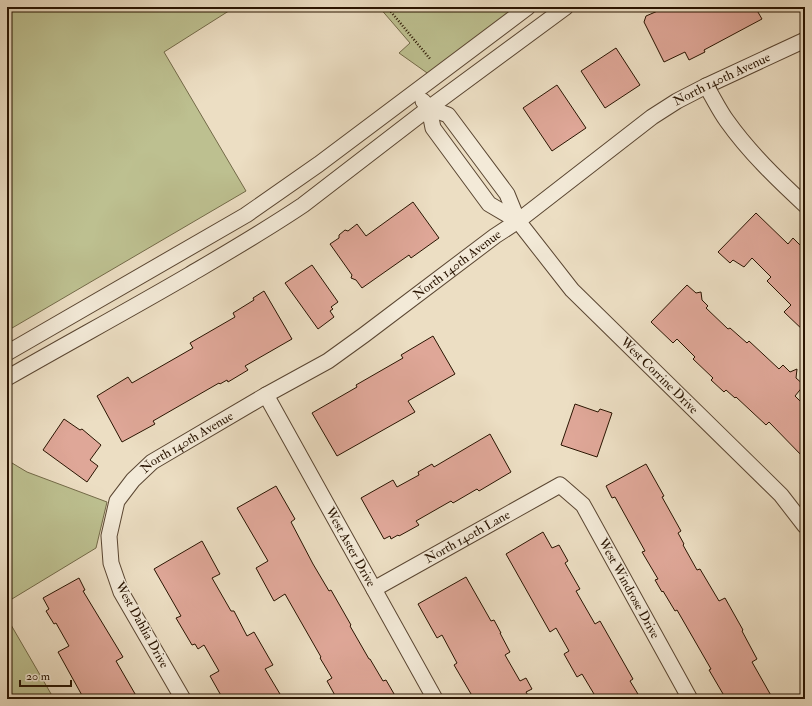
<svg xmlns="http://www.w3.org/2000/svg" width="812" height="706" font-family="'IM FELL Double Pica',serif">
	<style>
		.green { fill: #bdc090; stroke: #736a48 }
		.building { fill: #dfa798; stroke: #291401 }
		.lines { fill: none; stroke-linecap: round; stroke-linejoin: round }
		.street-casing { stroke: #5a4632; stroke-width: 17 }
		.path { stroke: #291401; stroke-width: 2.5; stroke-dasharray: 1 2; stroke-linecap: butt }
		.street { stroke: #f3ead8; stroke-width: 15 }
		.labels { text-anchor: middle; dominant-baseline: central; stroke-width: 3; stroke-linejoin: round; paint-order: stroke }
		.street-label { font-size: 13px; fill: #291401; stroke: #f3ead8 }
	</style>
	<rect width="100%" height="100%" fill="#ecdec3"/>
	<filter id="stains"><feTurbulence type="fractalNoise" baseFrequency=".005" numOctaves="4"/><feColorMatrix values="0 0 0 0 .2 0 0 0 0 .09 0 0 0 0 .02 0 0 0 .5 -.17"/></filter>
	<radialGradient id="worn" r=".72"><stop offset=".6" stop-color="#630" stop-opacity="0"/><stop offset="1" stop-color="#630" stop-opacity=".3"/></radialGradient>
	<g class="green">
		<path d="M7,7h228l-71,45 82,139 -239,140z"/>
		<path d="M379,7h140l-89,68 -31,-22 11,-10z"/>
		<path d="M7,460l20,12 80,30 -11,46 -89,54z"/>
		<path d="M7,618l47,81h-47z"/>
	</g>
	<g class="building">
		<path d="M667,7h88l7,12 -58,31 1,2 -16,8 -4,-8 -21,10 -20,-40 2,-6z"/>
		<path d="M616,48l24,37 -35,23 -24,-37z"/>
		<path d="M557,85l29,43 -34,23 -29,-43z"/>
		<path d="M413,202l26,36 -28,20 -2,-3 -47,33 -6,-8 -5,-2 1,-3 -22,-31 9,-6v-3l6,-5 3,1 9,-7 9,12z"/>
		<path d="M756,213l32,31 5,-6 12,12v82l-21,-20 7,-7 -24,-24 4,-4 -19,-19 -8,9 -11,-7 -3,3 -12,-11z"/>
		<path d="M312,265l26,37 -7,5 2,2 -3,2 4,6 -16,12 -33,-46z"/>
		<path d="M687,285l9,8 5,-1 1,8 6,6 -2,2 22,21 2,-1 17,15 2,-2 30,28 4,-4 7,7 7,-3 -1,9 8,7 -9,11 10,10v53l-36,-37 -3,3 -30,-28 -1,1 -9,-8 -2,2 -13,-12 2,-2 -20,-19 2,-2 -18,-18 -4,4 -22,-21z"/>
		<path d="M264,291l28,48 -47,27 3,4 -20,12 -1,-2 -7,4 -1,-1 -66,38 2,3 -33,18 -25,-46 31,-19 4,6 61,-35 -3,-5 45,-26 -2,-4 21,-13 -1,-2z"/>
		<path d="M433,336l22,38 -47,27 7,11 -78,44 -25,-43 45,-26 -1,-2 47,-27 -2,-3z"/>
		<path d="M575,404l23,8 2,-3 12,4 -15,44 -36,-12z"/>
		<path d="M64,419l16,11 2,-1 19,16 -11,15 8,6 -11,16 -44,-32z"/>
		<path d="M490,434l21,38 -32,19 -2,-2 -24,14 -2,-2 -35,20 3,4 -20,11 -1,-1 -7,4 -1,-3 -6,3 -23,-41 32,-18 4,7 22,-12 -1,-3 14,-8 2,3z"/>
		<path d="M646,464l18,32 -2,1 19,34 -3,2 6,11 -1,1 14,25 3,-1 19,32 6,-3 18,32 -1,1 15,28 -5,3 21,37h-47l-17,-29 2,-1 -34,-59 -2,1 -12,-20 -1,1 -7,-12 3,-1 -16,-27 3,-1 -30,-54 -3,1 -6,-12z"/>
		<path d="M276,486l19,33 -4,3 22,42 16,27 2,-1 20,35 -1,1 19,33h1l13,22 3,-1 11,19h-60l-10,-18 5,-3 -12,-20 1,-1 -36,-63 -11,7 -18,-33 12,-7 -31,-53z"/>
		<path d="M543,532l9,16 7,-3 9,16 -3,2 15,26 -4,2 19,33 5,-3 33,58 -3,2 11,18h-44l-15,-25 -5,3 -13,-23 5,-3 -13,-23 -6,4 -44,-78z"/>
		<path d="M202,541l18,33 -8,4 19,33h3l13,25 7,-4 19,33 -8,4 18,30h-60l-13,-23 9,-5 -15,-26 -6,4 -3,-5 -3,1 -16,-27 5,-2 -27,-47z"/>
		<path d="M466,577l25,44 3,-1 7,13h-1l10,19 -5,3 15,26 6,-3 6,11 -6,3 4,7h-56l-20,-34 3,-2 -15,-28 -5,3 -19,-34z"/>
		<path d="M79,578l6,12 -2,1 40,66 -7,4 22,38h-54l-26,-47 11,-6 -13,-23 -2,1 -8,-13 3,-2 -6,-11z"/>
	</g>
	<g class="lines">
		<defs>
			<g id="street">
				<path d="M706,86c7,11 13,24 21,35 22,31 50,58 78,84"/>
				<path d="M423,101l6,7 4,20 56,76 29,17"/>
				<path id="s1" d="M429,108l19,7 59,79 11,27 54,69 209,205 24,31"/>
				<path d="M7,353l239,-138 73,-51 209,-157"/>
				<path d="M7,378c61,-35 122,-68 182,-103 39,-23 77,-45 114,-70l126,-97 137,-101"/>
				<path id="s2" d="M266,395l169,304"/>
				<path id="s3" d="M374,589l186,-104 23,20 107,194"/>
				<path id="s4" d="M183,699l-62,-107 -10,-29 -2,-27 8,-35 16,-21 19,-18 114,-67 62,-34 36,-26 131,-99 23,-15 134,-104 25,-16 29,-15 99,-46"/>
			</g>
		</defs>
		<use href="#street" class="street-casing"/>
		<path class="path" d="M387,7l44,53"/>
		<use href="#street" class="street"/>
	</g>
	<g class="labels">
		<g class="street-label">
			<text stroke="none"><textPath href="#s4" startOffset="958">North 140th Avenue</textPath></text>
			<text stroke="none"><textPath href="#s4" startOffset="634">North 140th Avenue</textPath></text>
			<text stroke="none"><textPath href="#s1" startOffset="358">West Corrine Drive</textPath></text>
			<text stroke="none"><textPath href="#s4" startOffset="310">North 140th Avenue</textPath></text>
			<text stroke="none"><textPath href="#s3" startOffset="107">North 140th Lane</textPath></text>
			<text stroke="none"><textPath href="#s2" startOffset="174">West Aster Drive</textPath></text>
			<text stroke="none"><textPath href="#s3" startOffset="339">West Windrose Drive</textPath></text>
			<text transform="translate(142 625) rotate(61)">West Dahlia Drive</text>
		</g>
	</g>
	<rect width="812" height="706" fill="none" stroke="#ecdec3" stroke-width="24"/>
	<rect x="8" y="8" width="796" height="690" fill="none" stroke="#291401" stroke-width="2"/>
	<rect x="12" y="12" width="788" height="682" fill="none" stroke="#291401"/>
	<path d="M20 680v6h51v-6" fill="none" stroke="#291401" stroke-width="2"/>
	<text x="26" y="680" font-size="12" fill="#291401" stroke="#f3ead8" stroke-width="3" paint-order="stroke">20 m</text>
	<rect width="100%" height="100%" filter="url(#stains)"/>
	<rect width="100%" height="100%" fill="url(#worn)"/>
</svg>
